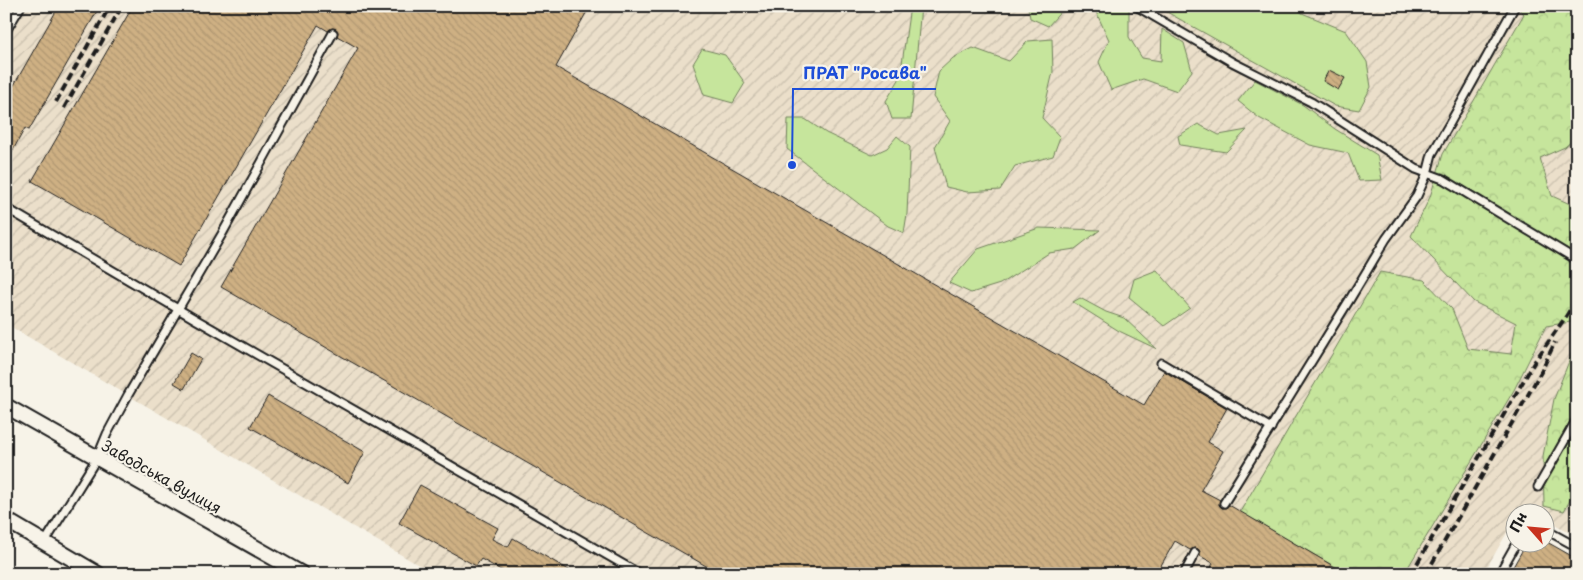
<svg xmlns="http://www.w3.org/2000/svg" width="1583" height="580" font-family="'Playpen Sans',sans-serif">
	<style>
		.industrial { fill: url(#industrial-furrows) }
		.grass { fill: #c6e59c; stroke: #71805c }
		.forest { fill: url(#forest-crowns); stroke: #71805c }
		.building { fill: url(#building-back-hatch); stroke: #1c1c1c }
		.lines { fill: none; stroke-linecap: round; stroke-linejoin: round }
		.service-casing { stroke: #1c1c1c; stroke-width: 11 }
		.minor-casing { stroke: #1c1c1c; stroke-width: 18 }
		.service { stroke: #f7f3e8; stroke-width: 7 }
		.minor { stroke: #f7f3e8; stroke-width: 14 }
		.rail { stroke: #1c1c1c; stroke-width: 4; stroke-dasharray: 8 4; stroke-linecap: butt }
		.labels { text-anchor: middle; dominant-baseline: central; stroke-width: 4.5; stroke-linejoin: round; paint-order: stroke }
		.street-label { font-size: 15px; fill: #1c1c1c; stroke: #f7f3e8 }
		.leader { fill: none; stroke: #1d4ed8; stroke-width: 2 }
		.callout-dot { fill: #1d4ed8; stroke: #f7f3e8; stroke-width: 2 }
		.callout-label { font-size: 16px; text-anchor: middle; font-weight: bold; fill: #1d4ed8; stroke: #f7f3e8; stroke-width: 4.5; stroke-linejoin: round; paint-order: stroke }
	</style>
	<defs>
		<pattern id="industrial-furrows" width="10" height="10" patternUnits="userSpaceOnUse" patternTransform="scale(1.25)"><rect width="10" height="10" fill="#ebdfca"/><path d="M-1 1l2-2M0 10L10 0M9 11l2-2" fill="none" stroke="#c9bfad"/></pattern>
		<pattern id="forest-crowns" width="20" height="18" patternUnits="userSpaceOnUse" patternTransform="scale(1.25)"><rect width="20" height="18" fill="#c6e59c"/><path d="M2 6a3 3 0 1 1 6 0M12 15a3 3 0 1 1 6 0" fill="none" stroke="#aac486"/></pattern>
		<pattern id="building-back-hatch" width="6" height="6" patternUnits="userSpaceOnUse" patternTransform="scale(1.25)"><rect width="6" height="6" fill="#ceb083"/><path d="M-1 5l2 2M0 0l6 6M5-1l2 2" fill="none" stroke="#b09771"/></pattern>
	</defs>
	<rect width="100%" height="100%" fill="#f7f3e8"/>
	<filter id="ink" filterUnits="userSpaceOnUse"><feTurbulence type="fractalNoise" baseFrequency=".02" numOctaves="2"/><feDisplacementMap in="SourceGraphic" scale="10" xChannelSelector="R" yChannelSelector="G"/><feConvolveMatrix kernelMatrix="1 2 1 2 8 2 1 2 1" color-interpolation-filters="sRGB"/></filter>
	<g filter="url(#ink)">
		<path class="industrial" d="M6,6h1571v531l-31,-18v-7h-11l-12,-6 -3,6h-4l-1,7 -32,55h-1049l-428,-250z"/>
		<g class="grass">
			<path d="M910,6h11l-10,113h-19l-6,-18 14,-23z"/>
			<path d="M1028,6h38l-18,20 -18,-8z"/>
			<path d="M1084,6h40l5,3v28l13,21 19,3 1,-32 22,14 8,28 -15,20 -34,-12 -32,11 -12,-28 10,-22 -13,-28z"/>
			<path d="M1156,6h138l8,7 44,18 21,31 4,25 -12,23 -24,-4z"/>
			<path d="M1052,39l1,33 -11,46 18,19 -7,19 -38,10 -15,24 -33,2 -21,-5 -11,-40 15,-26 -17,-24 6,-26 14,-13 20,-10 36,13 19,-20z"/>
			<path d="M702,49l23,6 20,28 -12,20 -29,-8 -11,-31z"/>
			<path d="M1255,80l48,25 32,24 42,26 5,25 -23,1 -11,-28 -38,-8 -51,-27 -21,-17z"/>
			<path d="M788,119h17l21,14 46,22 15,-7 10,-12 13,11 -3,67 -3,19 -16,-7 -101,-77z"/>
			<path d="M1198,124l21,11 28,-5 -21,22 -46,-7 -2,-9z"/>
			<path d="M1039,228l61,2 -25,19 -26,4 -49,31 -29,9 -22,-10 29,-34z"/>
			<path d="M1157,270l33,38 -26,18 -35,-29 5,-18z"/>
			<path d="M1080,298l26,14 18,6 33,31 -38,-18 -46,-29z"/>
		</g>
		<g class="forest">
			<path d="M1516,6h61v130l-12,11 -25,11 12,38 25,11v114l-31,5 -32,64 -110,184h-57l-107,-62 140,-240 44,8 28,29 16,40 43,5 5,-31 -42,-21 -63,-66 19,-39 13,-43 81,-140z"/>
			<path d="M1577,341v147l-13,23 -20,-5 -1,-50 11,-57z"/>
		</g>
		<g class="building">
			<path d="M59,6h41l-71,124 -4,-2 -19,35v-64z"/>
			<path d="M133,6h457l-34,61 588,338 20,-34 63,37 -19,34 15,9 -22,39 19,10 -1,5 3,3h4l3,-3 118,69h-139l5,-11 -13,-7v-4l-2,-3 -4,-1 -4,2 -15,-9 -19,33h-436l-499,-287 137,-239 -21,-12 1,-4 -2,-3 -4,-1 -4,3 -10,-6 -139,241 -147,-85z"/>
			<path d="M1329,70l16,8 -7,12 -15,-9z"/>
			<path d="M191,353l10,6 -17,30 -10,-6z"/>
			<path d="M268,396l97,56 -17,31 -98,-56z"/>
			<path d="M420,485l78,43 -6,11 16,8 5,-9 63,36h-68l-27,-15 -5,7 -77,-43z"/>
			<path d="M1527,542h20l30,17v15h-68z"/>
		</g>
		<g class="lines">
			<defs>
				<g id="service">
					<path d="M1136,6l96,56 79,40 105,67 27,10 134,81"/>
					<path d="M6,31l15,-25"/>
					<path d="M6,208l189,111 445,255"/>
					<path d="M1161,363l110,65"/>
					<path d="M1538,487l39,-68"/>
					<path d="M1224,503l126,-204 36,-60 31,-43 10,-22 5,-20 18,-31 65,-117"/>
					<path d="M1546,530l31,17"/>
					<path d="M45,542l52,-84 10,-24 21,-39 94,-161 111,-201"/>
					<path d="M1184,574l11,-21"/>
					<path d="M1499,574l18,-32"/>
				</g>
				<g id="minor">
					<path d="M6,406l296,168"/>
					<path d="M6,520l92,54"/>
				</g>
			</defs>
			<use href="#service" class="service-casing"/>
			<use href="#minor" class="minor-casing"/>
			<use href="#service" class="service"/>
			<use href="#minor" class="minor"/>
			<g class="rail">
				<path d="M56,102l54,-96"/>
				<path d="M64,108l58,-102"/>
				<path d="M1411,574l124,-213 32,-46 10,-18"/>
				<path d="M1426,574l115,-202 14,-30"/>
			</g>
		</g>
	</g>
	<g class="labels">
		<g class="street-label">
			<text transform="translate(162 476) rotate(29)">Заводська вулиця</text>
		</g>
	</g>
	<path class="leader" d="M792 165L793 89H936"/>
	<circle class="callout-dot" cx="792" cy="165" r="5"/>
	<g class="callout-label">
		<text x="865" y="79">ПРАТ "Росава"</text>
	</g>
	<rect width="1583" height="580" fill="none" stroke="#f7f3e8" stroke-width="25"/>
	<rect x="12" y="12" width="1558" height="555" fill="none" stroke="#1c1c1c" stroke-width="2" filter="url(#ink)"/>
	<g transform="translate(1530 528) rotate(297)"><circle r="24" fill="#f7f3e8" stroke="#9f9d96"/>
	<path d="M0-4L9 19L0 12L-9 19Z" fill="#c8321e"/>
	<text y="-8" font-size="14" font-weight="bold" text-anchor="middle" fill="#1c1c1c">Пн</text>
	</g>
</svg>
